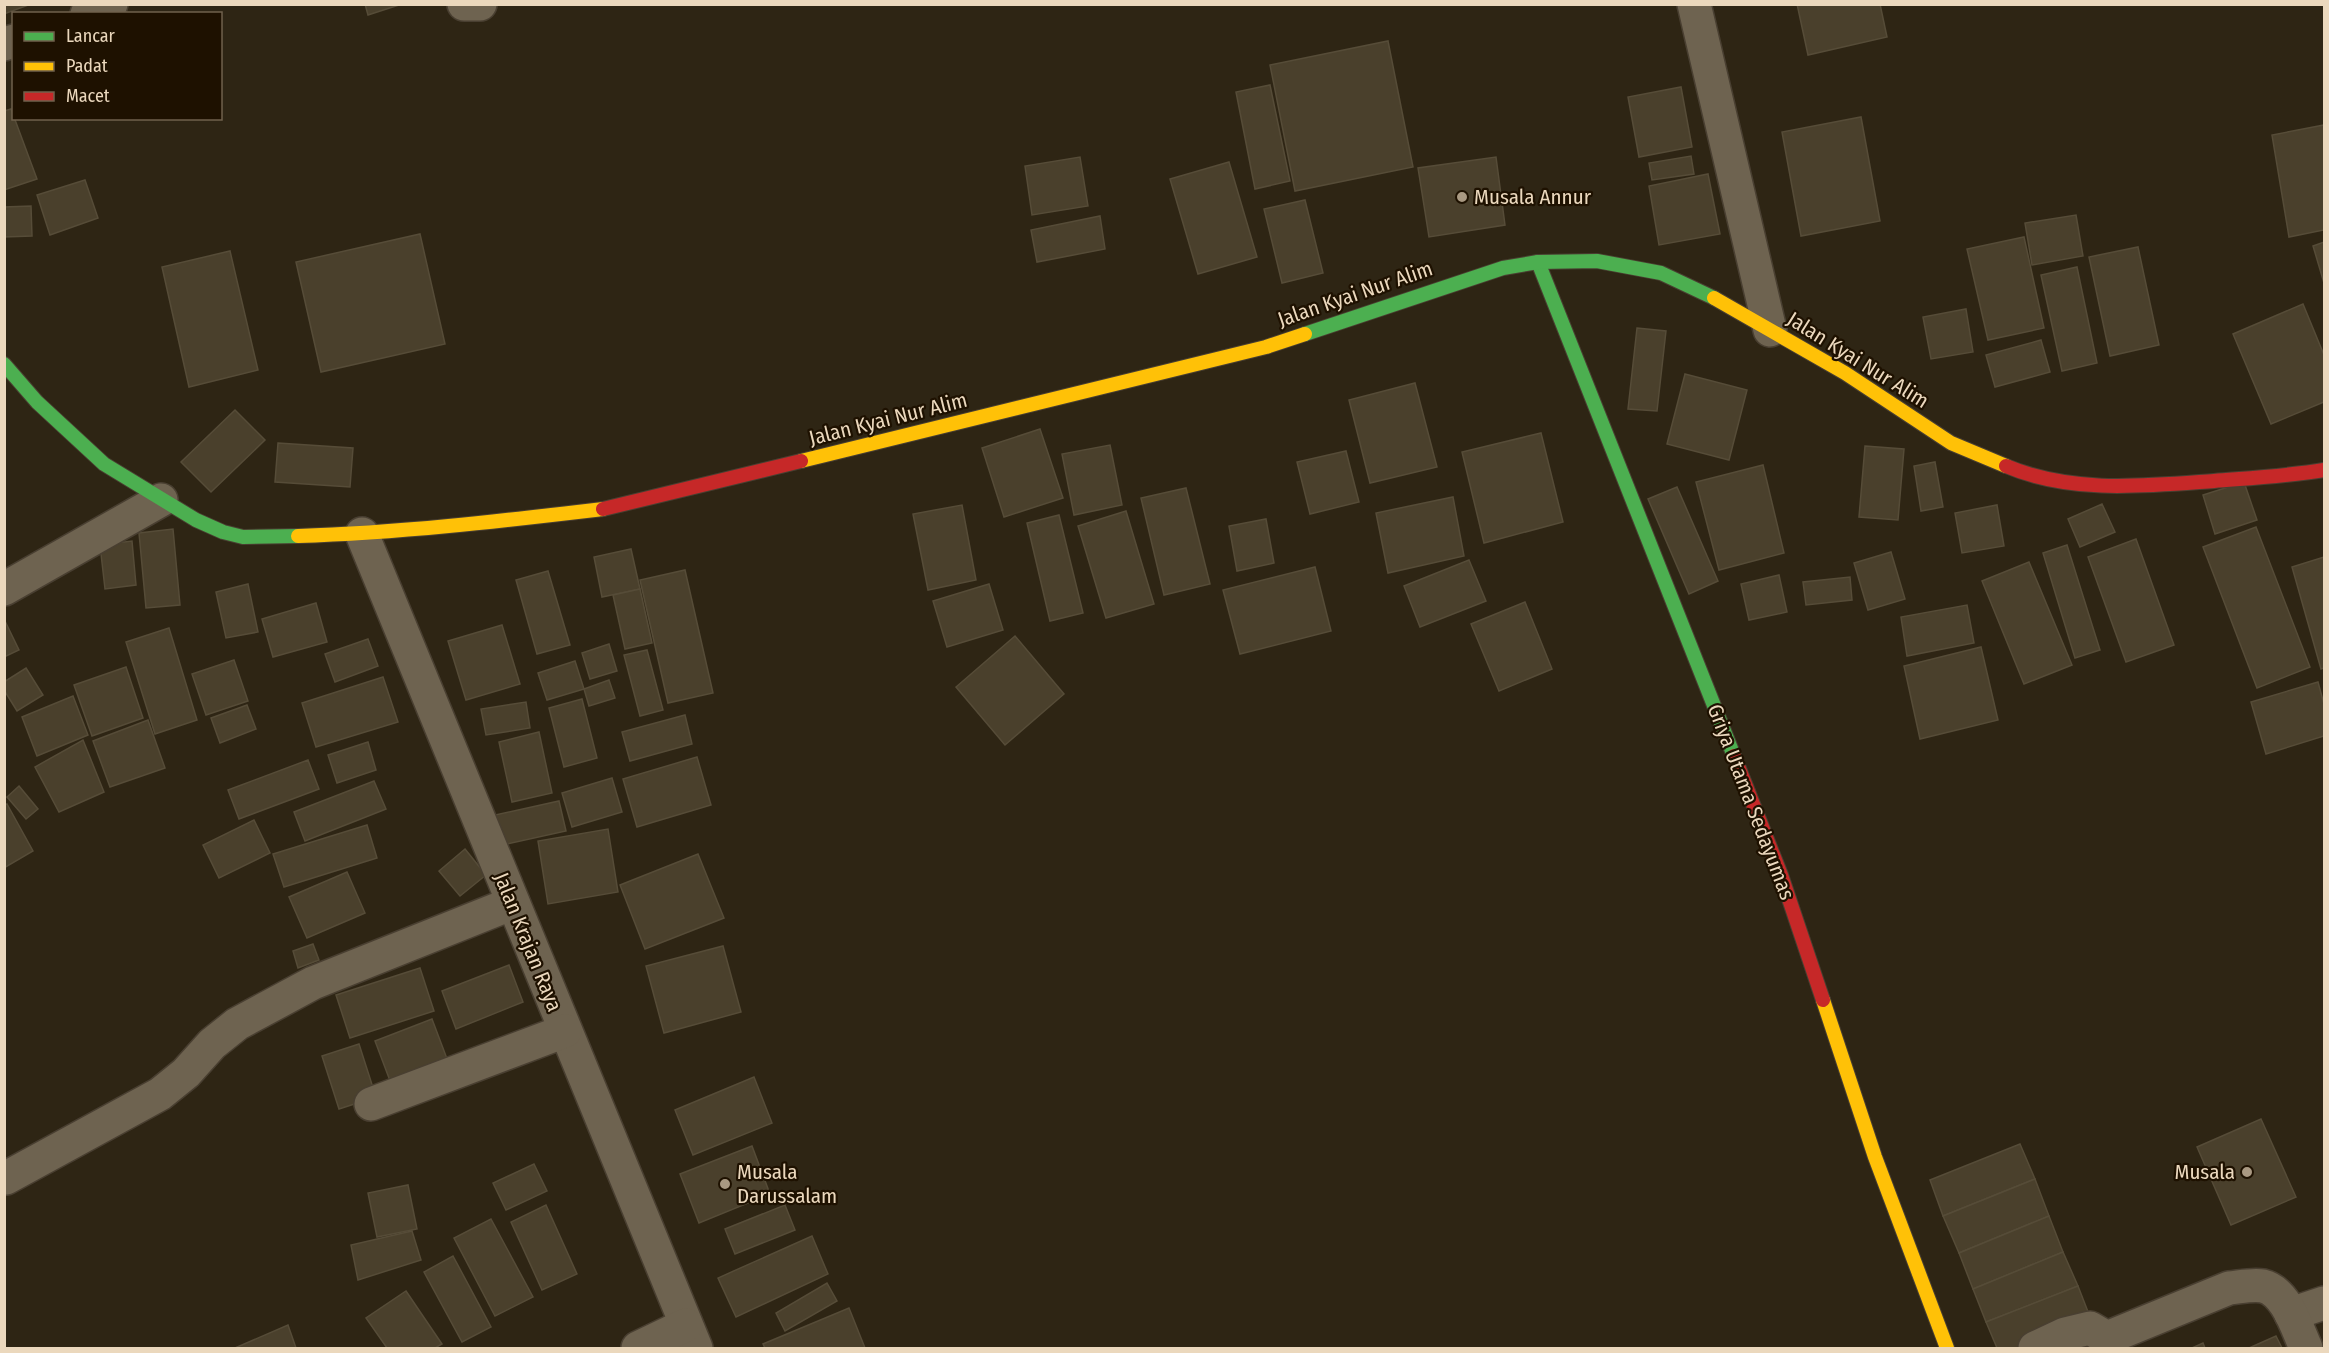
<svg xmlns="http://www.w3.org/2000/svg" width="2329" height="1353" font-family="'Fira Sans Condensed',sans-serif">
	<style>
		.building { fill: #4a402c; stroke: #564c38; stroke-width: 1.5 }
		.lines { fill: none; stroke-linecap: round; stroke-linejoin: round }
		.street-casing { stroke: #493f31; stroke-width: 36 }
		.fast-casing { stroke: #493f31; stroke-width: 16 }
		.slow-casing { stroke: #493f31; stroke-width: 16 }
		.jam-casing { stroke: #493f31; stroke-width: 16 }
		.street { stroke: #6e6350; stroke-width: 33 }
		.fast { stroke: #4caf50; stroke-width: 14 }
		.slow { stroke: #ffc107; stroke-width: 14 }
		.jam { stroke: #c62828; stroke-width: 14 }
		.poi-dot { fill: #a99982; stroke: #1e1100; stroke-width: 2 }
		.labels { text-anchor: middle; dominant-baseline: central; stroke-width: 4.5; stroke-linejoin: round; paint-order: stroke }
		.poi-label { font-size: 21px; fill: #ebd8bd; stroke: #1e1100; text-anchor: start }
		.street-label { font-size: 21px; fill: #ebd8bd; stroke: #1e1100 }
	</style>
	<rect width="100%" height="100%" fill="#2e2514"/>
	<g class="building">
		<path d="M4,4h27l-27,10z"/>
		<path d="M365,4h37l-34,11z"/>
		<path d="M1797,4h83l7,33 -79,18z"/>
		<path d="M1388,41l25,126 -118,24 -25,-126z"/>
		<path d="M1270,85l20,96 -35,8 -19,-97z"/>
		<path d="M1681,87l11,60 -53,10 -11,-60z"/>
		<path d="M11,109l26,70 -33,11v-79z"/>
		<path d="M1861,117l19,104 -79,15 -19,-104z"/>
		<path d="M2324,125v105l-35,7 -17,-102z"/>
		<path d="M1691,156l3,18 -42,6 -3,-17z"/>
		<path d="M1080,157l8,49 -56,9 -7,-49z"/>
		<path d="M1496,157l9,68 -76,12 -11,-69z"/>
		<path d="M1229,162l28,95 -59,17 -28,-95z"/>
		<path d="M1708,174l12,60 -61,11 -10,-59z"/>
		<path d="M85,180l13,38 -48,17 -13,-40z"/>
		<path d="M1305,200l18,73 -41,10 -18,-74z"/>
		<path d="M31,206l1,30 -28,1v-30z"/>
		<path d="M2076,215l7,41 -51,9 -7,-42z"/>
		<path d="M1100,216l5,33 -68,13 -6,-32z"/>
		<path d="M420,234l25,110 -124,28 -25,-110z"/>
		<path d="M2024,237l20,91 -56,12 -21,-91z"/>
		<path d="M2324,242v41l-11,-37z"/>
		<path d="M2138,247l21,98 -49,11 -21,-99z"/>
		<path d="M230,251l28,119 -69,17 -27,-120z"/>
		<path d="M2077,267l20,96 -35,8 -21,-96z"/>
		<path d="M2303,304l21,51v47l-53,22 -38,-90z"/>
		<path d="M1966,309l7,43 -42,7 -8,-42z"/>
		<path d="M1637,328l29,3 -9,80 -29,-2z"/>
		<path d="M2041,340l9,32 -55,15 -9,-32z"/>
		<path d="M1685,374l62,16 -18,70 -62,-16z"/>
		<path d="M1415,383l22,84 -67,16 -21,-83z"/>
		<path d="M235,410l30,30 -54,52 -30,-30z"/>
		<path d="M1040,429l23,69 -59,19 -22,-69z"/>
		<path d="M1541,433l22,89 -79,21 -22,-91z"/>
		<path d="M278,443l75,5 -3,39 -75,-5z"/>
		<path d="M1110,445l12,60 -48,10 -12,-61z"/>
		<path d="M1865,446l39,3 -6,71 -39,-3z"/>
		<path d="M1346,451l13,51 -49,12 -13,-52z"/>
		<path d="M1935,462l8,45 -22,4 -7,-45z"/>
		<path d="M1763,465l21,88 -65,17 -23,-88z"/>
		<path d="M2244,482l13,38 -42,14 -12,-39z"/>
		<path d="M1677,487l41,94 -29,13 -41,-95z"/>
		<path d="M1186,488l24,96 -46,11 -23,-97z"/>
		<path d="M1453,497l11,59 -76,17 -12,-60z"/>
		<path d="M2102,504l13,28 -35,15 -12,-28z"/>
		<path d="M962,505l14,75 -48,10 -15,-76z"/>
		<path d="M1997,505l7,41 -42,7 -7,-40z"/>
		<path d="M1126,511l28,93 -48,14 -28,-92z"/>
		<path d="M1059,515l24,98 -33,8 -23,-98z"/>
		<path d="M1266,519l8,44 -37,8 -8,-45z"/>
		<path d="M2256,527l54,140 -53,21 -54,-141z"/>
		<path d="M173,529l7,76 -34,3 -7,-75z"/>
		<path d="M2136,539l38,106 -48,17 -38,-105z"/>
		<path d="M132,541l4,44 -31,4 -5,-44z"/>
		<path d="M2067,545l33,105 -25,8 -32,-105z"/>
		<path d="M631,549l9,40 -38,8 -8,-40z"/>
		<path d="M1891,552l14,47 -37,11 -14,-47z"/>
		<path d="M2324,557v111l-3,1 -29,-102z"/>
		<path d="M1469,560l17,41 -66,26 -16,-41z"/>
		<path d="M2029,562l43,103 -48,19 -42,-103z"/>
		<path d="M1315,567l16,64 -91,23 -17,-64z"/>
		<path d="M685,570l28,123 -45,10 -28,-123z"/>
		<path d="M548,571l22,74 -33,9 -21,-74z"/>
		<path d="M1779,575l8,37 -38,8 -8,-36z"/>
		<path d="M1850,577l2,23 -46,5 -3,-23z"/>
		<path d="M248,584l10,48 -32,6 -10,-46z"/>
		<path d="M989,584l14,46 -56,17 -14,-46z"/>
		<path d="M640,589l12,54 -27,6 -12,-54z"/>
		<path d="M1525,602l27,67 -53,22 -28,-67z"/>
		<path d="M316,603l11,39 -54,15 -11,-38z"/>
		<path d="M1967,605l7,38 -67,13 -6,-39z"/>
		<path d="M4,619l15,31 -15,7z"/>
		<path d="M502,625l18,59 -54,16 -18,-59z"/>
		<path d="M169,628l28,92 -42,14 -29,-92z"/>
		<path d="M1015,636l49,58 -59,51 -49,-58z"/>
		<path d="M368,639l10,27 -43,16 -10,-28z"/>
		<path d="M609,644l8,27 -27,8 -8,-26z"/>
		<path d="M1981,647l17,73 -78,19 -16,-73z"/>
		<path d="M647,650l16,60 -23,6 -16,-61z"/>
		<path d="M234,660l14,41 -42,14 -14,-41z"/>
		<path d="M575,661l9,28 -37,11 -9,-27z"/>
		<path d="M126,667l17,51 -51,18 -18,-51z"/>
		<path d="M26,668l17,27 -26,16 -13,-21v-8z"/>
		<path d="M383,677l15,45 -82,25 -14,-44z"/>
		<path d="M609,680l6,18 -26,8 -5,-17z"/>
		<path d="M2318,682l6,22v32l-58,18 -15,-52z"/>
		<path d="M73,696l15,39 -51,21 -15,-39z"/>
		<path d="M582,699l15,59 -33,9 -15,-59z"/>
		<path d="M526,702l4,26 -44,7 -5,-26z"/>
		<path d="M247,705l9,24 -36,14 -9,-25z"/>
		<path d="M685,715l7,29 -62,17 -8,-29z"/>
		<path d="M148,720l17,48 -55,19 -17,-46z"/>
		<path d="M539,732l13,61 -40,9 -13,-60z"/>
		<path d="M83,740l21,52 -45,20 -24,-45z"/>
		<path d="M368,742l8,28 -39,13 -9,-28z"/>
		<path d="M697,757l14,48 -74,22 -14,-48z"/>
		<path d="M308,760l11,29 -80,30 -11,-29z"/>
		<path d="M612,778l10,34 -50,15 -10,-34z"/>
		<path d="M374,781l12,28 -81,32 -11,-29z"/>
		<path d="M19,786l19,23 -12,10 -19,-22z"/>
		<path d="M559,801l7,30 -64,14 -7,-30z"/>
		<path d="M7,804l26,47 -29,17v-63z"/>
		<path d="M254,820l16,33 -51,25 -16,-33z"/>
		<path d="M367,825l10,33 -93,29 -11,-33z"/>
		<path d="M608,829l10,63 -70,12 -10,-63z"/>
		<path d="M465,849l21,26 -26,21 -21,-25z"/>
		<path d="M698,854l26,64 -79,31 -25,-64z"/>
		<path d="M347,872l18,41 -58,25 -18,-41z"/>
		<path d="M313,944l6,16 -21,8 -5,-17z"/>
		<path d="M723,946l18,66 -77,21 -18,-67z"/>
		<path d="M509,965l14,37 -67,27 -14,-38z"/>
		<path d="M420,968l14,43 -84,27 -14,-43z"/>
		<path d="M432,1019l17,45 -57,22 -17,-45z"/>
		<path d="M359,1044l17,53 -37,12 -17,-53z"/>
		<path d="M754,1077l18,46 -79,32 -18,-45z"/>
		<path d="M2261,1119l35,78 -65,28 -34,-78z"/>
		<path d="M2020,1144l15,35 -92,37 -13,-36z"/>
		<path d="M752,1146l18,48 -71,29 -19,-49z"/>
		<path d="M534,1164l13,27 -41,19 -13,-27z"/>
		<path d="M2035,1179l14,37 -90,37 -16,-37z"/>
		<path d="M408,1185l9,44 -40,8 -9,-44z"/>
		<path d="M546,1205l31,69 -35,16 -31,-68z"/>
		<path d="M785,1205l10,25 -60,24 -10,-25z"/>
		<path d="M2049,1216l14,36 -90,37 -14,-36z"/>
		<path d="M491,1219l42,78 -38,19 -41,-78z"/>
		<path d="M412,1231l9,29 -63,20 -7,-35z"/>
		<path d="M812,1236l16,38 -92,43 -18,-39z"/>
		<path d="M2063,1252l15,34 -92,36 -13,-33z"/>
		<path d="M453,1256l38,71 -29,15 -38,-70z"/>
		<path d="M827,1283l10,18 -52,30 -9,-18z"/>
		<path d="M2078,1286l14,36 -66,26h-29l-11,-26z"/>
		<path d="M406,1291l36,53 -7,4h-48l-21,-30z"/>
		<path d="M849,1308l16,40h-100l-2,-4z"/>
		<path d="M288,1325l8,23h-61z"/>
		<path d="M2276,1336l6,12h-33z"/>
		<path d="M2203,1343l2,5h-13z"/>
	</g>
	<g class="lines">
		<defs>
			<g id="street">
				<path d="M464,4h16"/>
				<path d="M1694,4l76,326"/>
				<path d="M87,14l24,-10"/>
				<path d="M4,44l10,-3"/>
				<path d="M362,534l334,814"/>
				<path d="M4,589l157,-89"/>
				<path d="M371,1104l194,-73"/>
				<path d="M6,1178l154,-84 26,-21 26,-29 25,-20 76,-41 200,-80"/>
				<path d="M2291,1314l33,-11"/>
				<path d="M638,1348l48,-23"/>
				<path d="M2035,1348l30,-14 25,-6 17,10 122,-50c11,-1 24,-4 34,-2 24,6 34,43 43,62"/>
			</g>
			<g id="fast">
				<path d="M1538,262l196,494"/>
				<path d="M1305,334l198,-66 35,-6 59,-1 64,12 53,25"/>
				<path d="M4,364l33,38 67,62 92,56 27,12 20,5 55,-1"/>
			</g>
			<g id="slow">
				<path d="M1714,298l131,75 106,70 55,23"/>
				<path d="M801,461l465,-114 39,-13"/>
				<path d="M298,536c102,-3 203,-15 305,-27"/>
				<path d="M1823,1000l52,157 72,191"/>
			</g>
			<g id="jam">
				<path d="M2006,466c66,28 139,20 208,15 37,-3 74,-5 110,-11"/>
				<path d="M603,509l198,-48"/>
				<path d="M1734,756l47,119 42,125"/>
			</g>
		</defs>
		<use href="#street" class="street-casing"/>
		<use href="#fast" class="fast-casing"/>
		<use href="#slow" class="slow-casing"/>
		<use href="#jam" class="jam-casing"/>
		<use href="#street" class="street"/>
		<use href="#fast" class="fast"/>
		<use href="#slow" class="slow"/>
		<use href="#jam" class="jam"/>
	</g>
	<g class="poi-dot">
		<circle cx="1462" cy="197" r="6"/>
		<circle cx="2247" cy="1172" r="6"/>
		<circle cx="725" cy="1184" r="6"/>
	</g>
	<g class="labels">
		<g class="poi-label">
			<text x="1474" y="197">Musala Annur</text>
			<text x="737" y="1172">Musala<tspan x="737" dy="24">Darussalam</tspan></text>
			<text x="2235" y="1172" text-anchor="end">Musala</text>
		</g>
		<g class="street-label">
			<text transform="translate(1355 294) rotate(-19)">Jalan Kyai Nur Alim</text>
			<text transform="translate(1858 360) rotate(32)">Jalan Kyai Nur Alim</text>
			<text transform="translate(888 419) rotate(-14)">Jalan Kyai Nur Alim</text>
			<text transform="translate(1751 802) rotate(69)">Griya Utama Sedayumas</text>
			<text transform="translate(528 942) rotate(68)">Jalan Krajan Raya</text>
		</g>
	</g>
	<rect width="2329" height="1353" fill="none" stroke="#ebd8bd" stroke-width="12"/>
	<rect x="12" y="12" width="210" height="108" fill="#1e1100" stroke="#70614c" stroke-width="1.5"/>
	<rect x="24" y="32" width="30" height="9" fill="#4caf50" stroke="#70614c" stroke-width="1.5"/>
	<text x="66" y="42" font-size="18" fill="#ebd8bd">Lancar</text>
	<rect x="24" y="62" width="30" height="9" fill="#ffc107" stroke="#70614c" stroke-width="1.5"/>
	<text x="66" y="72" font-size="18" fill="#ebd8bd">Padat</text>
	<rect x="24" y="92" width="30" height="9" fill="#c62828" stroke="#70614c" stroke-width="1.5"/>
	<text x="66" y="102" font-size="18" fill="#ebd8bd">Macet</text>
</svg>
